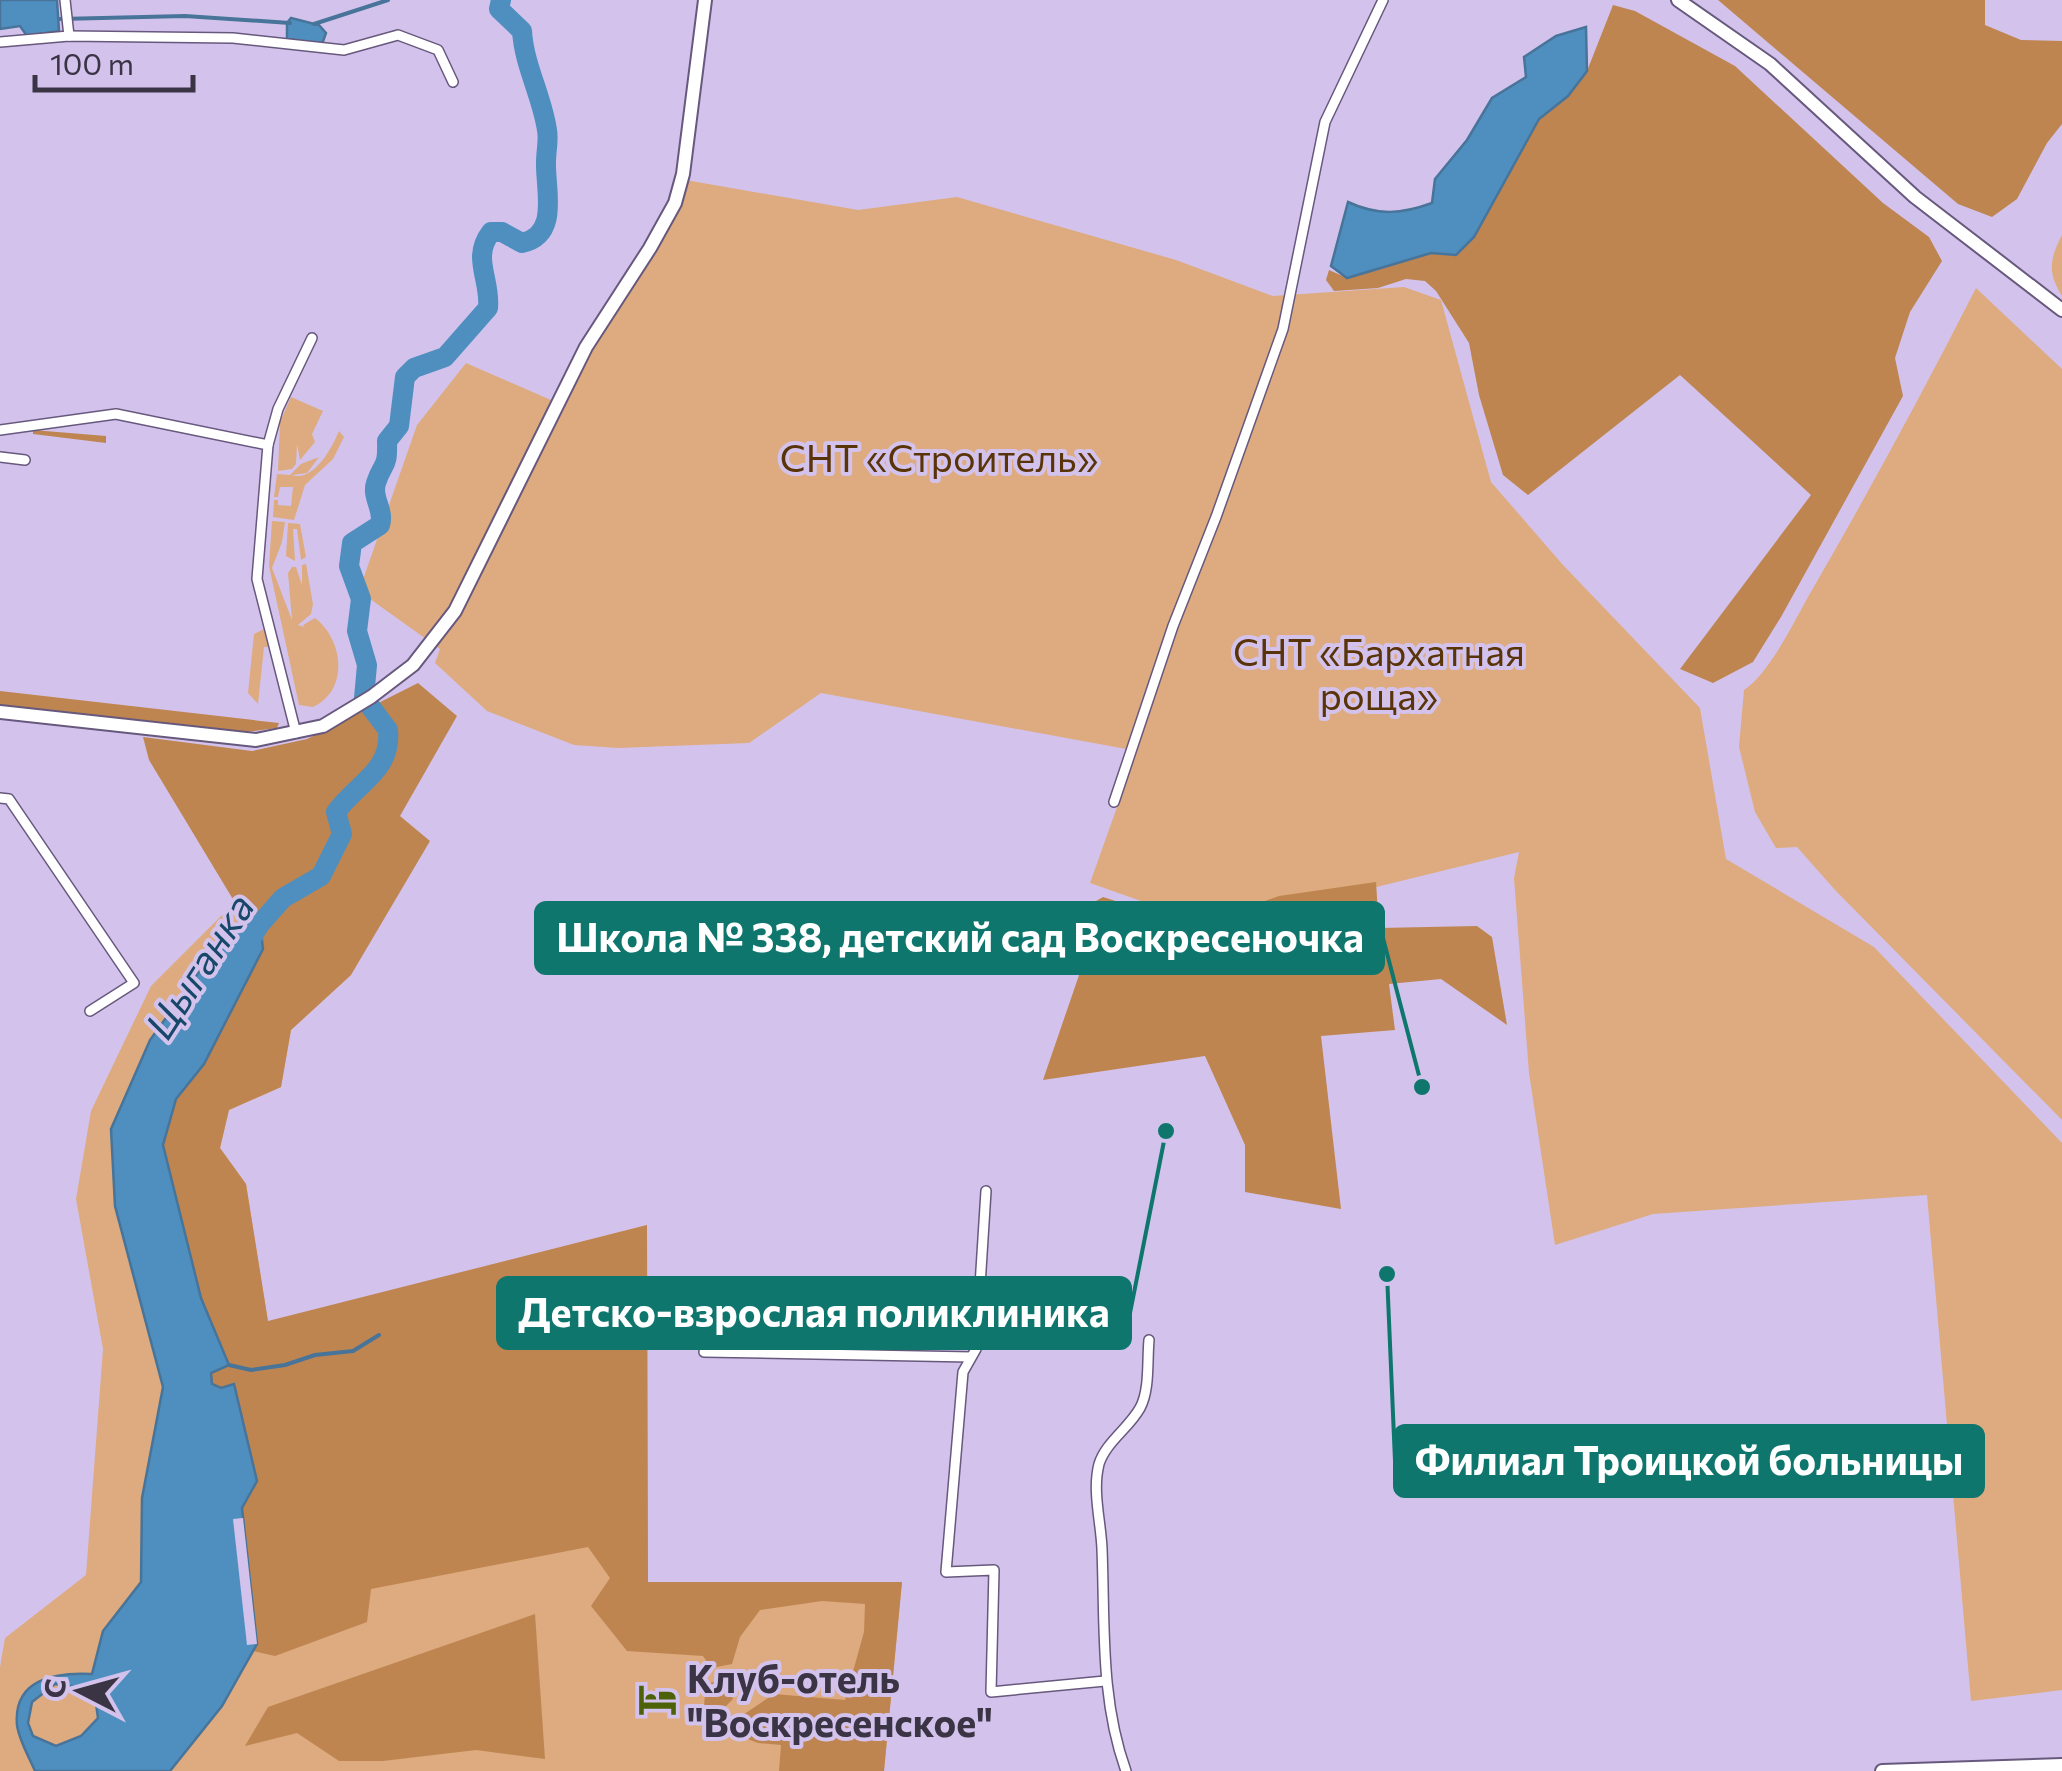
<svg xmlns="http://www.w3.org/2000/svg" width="2062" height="1771" font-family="Commissioner,sans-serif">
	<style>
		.green { fill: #ddab7f }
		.forest { fill: #be8550 }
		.water { fill: #4e8fbf; stroke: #48749a; stroke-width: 2.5; fill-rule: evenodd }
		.pier { fill: #d3c3ec }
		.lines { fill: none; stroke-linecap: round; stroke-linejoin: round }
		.stream { stroke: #48749a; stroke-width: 4 }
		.river { stroke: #4e8fbf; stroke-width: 20 }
		.street-casing { stroke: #67587d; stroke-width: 12 }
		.secondary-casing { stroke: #67587d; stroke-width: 16 }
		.street { stroke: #fff; stroke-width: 9 }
		.secondary { stroke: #fff; stroke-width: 12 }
		.labels { text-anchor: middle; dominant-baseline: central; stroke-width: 8; stroke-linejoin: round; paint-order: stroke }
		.park-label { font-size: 38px; fill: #5a3409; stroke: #d3c3ec }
		.poi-label { font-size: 38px; font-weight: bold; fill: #3a3445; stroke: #d3c3ec; text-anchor: start }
		.water-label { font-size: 40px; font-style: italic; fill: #17486a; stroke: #d3c3ec }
		.leader { fill: none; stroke: #0f766e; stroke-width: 4 }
		.callout-dot { fill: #0f766e; stroke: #d3c3ec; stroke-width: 4 }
		.callout { fill: #0f766e; stroke: #0f766e; stroke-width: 4 }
		.callout-label { font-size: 40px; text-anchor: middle; font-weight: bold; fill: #fff }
	</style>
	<rect width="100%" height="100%" fill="#d3c3ec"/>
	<g class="green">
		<path d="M680,179l178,31 99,-13 219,63 97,36 131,-9 37,13 50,182 72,83 137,143 26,151 148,88 188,196v547l-91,11 -44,-506 -274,19 -98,31 -26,-172 -15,-195 5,-26 -220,54 -107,13 -102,-36 47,-132 -316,-58 -72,50 -131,5 -44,-3 -87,-34 -52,-48 5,-14 -81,-58 58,-166 49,-62 94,41z"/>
		<path d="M2062,235v61c-15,-23 -12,-38 0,-61z"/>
		<path d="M1976,288l86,81v751l-227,-230 -38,-43 -21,1 -21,-36 -16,-65 5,-57c27,-18 51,-71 68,-100 58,-100 112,-200 164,-302z"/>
		<path d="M291,397l32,14 -11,23 3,8 -15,18 -3,-16 -1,20 -4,5 -14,2 2,-49z"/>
		<path d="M339,431l5,6 -11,22 -28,26 -11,35 -21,-3 1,-17h4v5l13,1 2,-19h-13l-2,10h-4l3,-23 13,1 11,-11 18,-7 -12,16 -15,2c21,7 39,-25 47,-44z"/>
		<path d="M272,521l13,1 -3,20 -10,26 20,52 -4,-47 4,-6h4l6,18v-20l4,-1 7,40 -2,10 -13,11 7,2 -2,-2 12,-7c28,21 35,72 -2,89l-14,-2 -30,-139z"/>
		<path d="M288,523l12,1 6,33 -5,3 -4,-31h-4l2,32 -9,-5z"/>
		<path d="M264,629l4,4 2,14h-6l-6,57 -10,-11 6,-59z"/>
		<path d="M255,882l96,93 -60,55 -10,57 -52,23 -9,38 26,36 22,138 379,-97 1,357h254l-18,189h-884v-104l5,-29 81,-63 17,-226 -27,-150 15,-88 60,-125z"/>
	</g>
	<g class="forest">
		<path d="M1718,0h267v25l36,15 41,1v83l-15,19 -30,56 -25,18 -34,-13z"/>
		<path d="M1613,5l22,6 100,55 148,137 46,34 13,24 -32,51 -15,46 8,38 -122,221 -28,45 -40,21 -33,-14 131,-174 -131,-120 -152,120 -25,-20 -24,-80 -10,-52 -33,-52 -11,-10 -19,-2 -28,9 -44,3 -8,-11 3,-10 18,8 127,-41 65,-118 29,-23 19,-25z"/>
		<path d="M33,430l73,6v7l-73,-9z"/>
		<path d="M418,683l39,33 -57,100 30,25 -79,134 -60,55 -10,57 -52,23 -9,38 26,36 22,137 379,-96 1,357h254l-18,189h-105l2,-26 -23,-2 -36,-14 52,-35 71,6 19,-68 1,-28 -43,-3 -62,9 -20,27 -8,27 -21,4 -8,-12 -76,-5 -36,-45 19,-28 -22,-31 -217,42 -4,33 -92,34 -22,-5 4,-7 -15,-136 -9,-124 -12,4 -9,-4 -1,-11 17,-8 -27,-67 -38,-154 13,-45 28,-35 59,-115 -114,-189 -6,-23 109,14 55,-12z"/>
		<path d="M0,691l279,32 -2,5 -39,5 -238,-27z"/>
		<path d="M1376,882l3,46 98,-2 15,11 15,88 -66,-46 -52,5 6,46 -74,6 20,173 -96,-17v-47l-40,-89 -162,24 46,-134v-41l14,-8 79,25 26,-1 71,-25z"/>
		<path d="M535,1614l10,145 -69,-9 -93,11h-44l-42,-28 -52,13 23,-39z"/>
		<path d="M725,1679l8,20 -13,13 -16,-7 2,-21z"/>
	</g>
	<g class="water">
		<path d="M0,0h57l2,31 -32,5 -7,-10 -20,3z"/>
		<path d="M291,18l28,7 7,8 -4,11 -35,-5v-16z"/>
		<path d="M1586,27l1,44 -19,25 -29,23 -65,118 -18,18 -25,-2 -84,25 -16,-12 17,-64c30,14 54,12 84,1l3,-24 32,-39 25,-42 34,-21 -2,-20 32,-21z"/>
		<path d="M243,917l17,7 3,25 -59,115 -28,35 -13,46 38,153 28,67 -18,8 1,11 9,4 13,-4 23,97 -15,27 15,136 -35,62 -52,65h-135c-6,-14 -16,-31 -18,-46 -4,-47 40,-53 75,-51l11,-43 38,-49 1,-84 21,-111 -48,-181 -4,-77 39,-89 67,-93zM55,1684l39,5 4,29 -17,18 -25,10 -23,-10 -5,-13 4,-21z"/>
	</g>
	<path class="pier" d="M243,1518l14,126 -10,1 -14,-126z"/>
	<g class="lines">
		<g class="stream">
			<path d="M60,19l125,-3 105,7"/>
			<path d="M314,24l74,-24"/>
			<path d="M229,1365l22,5 34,-5 30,-10 38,-4 26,-16"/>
		</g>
		<path class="river" d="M246,947l14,-23 23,-26 38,-22 21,-42 -6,-22c21,-29 56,-41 52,-82l-24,-32 3,-33 -10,-34 4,-32 -12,-33 3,-23 28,-18c5,-15 -9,-27 -4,-42 7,-22 12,-13 11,-42l12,-15 6,-49 9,-9 31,-11 43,-49c3,-29 -17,-50 3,-76h11l20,11c38,-8 23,-54 24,-81 0,-11 3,-22 1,-32 -5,-34 -23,-65 -25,-99l-23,-22 2,-9"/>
		<defs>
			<g id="street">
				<path d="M65,0l4,36"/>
				<path d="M0,42l69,-6 164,2 111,12 54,-15 40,15 15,32"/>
				<path d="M0,430l116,-16 152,31 -11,134 39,154"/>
				<path d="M268,445l10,-36 34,-71"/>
				<path d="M0,457l25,3"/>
				<path d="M0,798l9,1 125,184 -44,28"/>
				<path d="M1114,802l59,-176 43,-109 67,-188 42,-207 58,-122"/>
				<path d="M986,1191l-10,158 -13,23 -17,200 48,-2 -3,122 114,-11"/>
				<path d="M704,1352l267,5"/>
				<path d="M1126,1771c-26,-72 -21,-147 -24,-222 -1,-27 -10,-58 -3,-85 7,-22 30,-36 41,-56 10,-18 7,-48 9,-68"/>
			</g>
			<g id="secondary">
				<path d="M1678,0l92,64 145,133 147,113"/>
				<path d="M0,712l256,28 67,-14 48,-29 42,-32 42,-54 131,-264 64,-99 25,-45 8,-29 22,-174"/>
				<path d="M1882,1771l180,-6"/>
			</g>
		</defs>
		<use href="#street" class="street-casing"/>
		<use href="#secondary" class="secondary-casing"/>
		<use href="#street" class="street"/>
		<use href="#secondary" class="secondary"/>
	</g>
	<defs>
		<symbol id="hotel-bare" viewBox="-9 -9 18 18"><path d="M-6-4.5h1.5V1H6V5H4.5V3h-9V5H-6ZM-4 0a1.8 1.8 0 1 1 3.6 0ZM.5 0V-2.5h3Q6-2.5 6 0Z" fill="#4d6108" stroke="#d3c3ec" stroke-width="2.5" paint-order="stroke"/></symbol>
	</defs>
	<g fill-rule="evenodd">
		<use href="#hotel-bare" x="630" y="1672" width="55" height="55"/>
	</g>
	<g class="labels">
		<g class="park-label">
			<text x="939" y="456">СНТ «Строитель»</text>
			<text x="1379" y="650">СНТ «Бархатная<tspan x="1379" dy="44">роща»</tspan></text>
		</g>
		<g class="poi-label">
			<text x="687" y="1677">Клуб-отель<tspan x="687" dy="44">"Воскресенское"</tspan></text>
		</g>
		<g class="water-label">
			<text transform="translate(198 965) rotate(-57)">Цыганка</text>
		</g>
	</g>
	<path class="leader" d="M1422 1087L1383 938M1166 1131L1130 1313M1387 1274L1395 1461"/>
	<g class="callout-dot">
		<circle cx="1422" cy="1087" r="10"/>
		<circle cx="1166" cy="1131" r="10"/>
		<circle cx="1387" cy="1274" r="10"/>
	</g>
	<g class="callout">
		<rect x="536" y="903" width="847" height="70" rx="10"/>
		<rect x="498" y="1278" width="632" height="70" rx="10"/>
		<rect x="1395" y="1426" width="588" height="70" rx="10"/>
	</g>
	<g class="callout-label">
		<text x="960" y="952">Школа № 338, детский сад Воскресеночка</text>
		<text x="814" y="1327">Детско-взрослая поликлиника</text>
		<text x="1689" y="1475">Филиал Троицкой больницы</text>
	</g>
	<g transform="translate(80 1691) rotate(276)" stroke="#d3c3ec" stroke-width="8" paint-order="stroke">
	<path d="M0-8L18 38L0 25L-18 38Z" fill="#3a3445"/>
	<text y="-15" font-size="28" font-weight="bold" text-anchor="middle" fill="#3a3445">С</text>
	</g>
	<path d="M35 75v15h158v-15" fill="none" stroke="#3a3445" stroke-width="5"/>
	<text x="50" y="75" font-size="30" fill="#3a3445" stroke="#d3c3ec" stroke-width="8" paint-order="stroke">100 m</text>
</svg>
